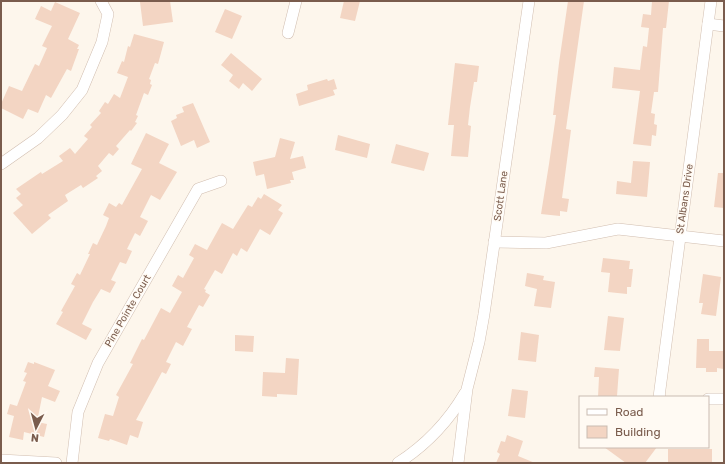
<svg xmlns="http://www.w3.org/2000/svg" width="725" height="464" font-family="Rubik,sans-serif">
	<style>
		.building { fill: #f3d5c3 }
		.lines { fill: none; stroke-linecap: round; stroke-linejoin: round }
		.street-casing { stroke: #d1beb0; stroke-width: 12 }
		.street { stroke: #fff; stroke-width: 11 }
		.labels { text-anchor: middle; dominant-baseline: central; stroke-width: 3; stroke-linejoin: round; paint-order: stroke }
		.street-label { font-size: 10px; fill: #7a5c4d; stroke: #fffaf3 }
	</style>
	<rect width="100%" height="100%" fill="#fdf6ec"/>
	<g class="building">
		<path d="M149,1h21l3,21 -30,4 -3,-24z"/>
		<path d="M344,1h16l-5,20 -15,-3z"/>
		<path d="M568,1h16l-18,128 5,1 -9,68 7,1 -2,13 -7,-1v5l-19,-2 8,-50 7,-49h-3l6,-52z"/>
		<path d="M652,1h17l-3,27h-3l-5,64h-4l-3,21 4,1 -1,10 3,1 -1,11 -4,-1 -1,11 -18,-2 7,-53 -28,-3 2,-21 26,3 3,-24 4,1 2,-19 -8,-1 2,-13 8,1z"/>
		<path d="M55,2l25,11 -12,26 11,6 -2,4h2l-8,22 -4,-2 -16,29 -5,-3 -8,18 -10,-4 -5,10 -22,-11v-4l8,-18 13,5 13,-27 4,2 8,-18 -5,-2 10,-20 -17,-7 6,-13 10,5z"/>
		<path d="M225,9l17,7 -10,23 -17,-7z"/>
		<path d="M134,34l30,8 -6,22 -3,-1 -6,16 2,1 -1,4 2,1 -4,10 -4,-2 -8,22 2,1 -3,6 2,1 -6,8 -1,-1 -14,16 3,3 -6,7 -4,-3 -11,13 4,5 -6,5 2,2 -15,10 -2,-3 -16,10 3,6 -20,14 3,3 -19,16 -19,-21 10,-8 -7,-7 5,-4 -5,-5 25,-17 1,2 21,-13 -4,-5 11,-8 5,6 13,-15 -4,-3 8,-9 -2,-2 11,-12 -2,-2 6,-9 3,2 6,-10 6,4 8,-21 -11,-4 5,-12 2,1 4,-16 2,1z"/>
		<path d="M231,53l31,26 -10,12 -9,-8 -4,6 -10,-8 4,-6 -12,-10z"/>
		<path d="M455,63l24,3 -2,16h-3l-4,25 -2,18 3,1 -3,31 -17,-1 3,-31h-6z"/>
		<path d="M327,79l1,2 6,-2 3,10 -4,1 2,5 -36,11 -3,-12 12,-4 -1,-5z"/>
		<path d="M193,103l17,39 -13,6 -3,-8 -13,6 -10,-25 6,-3 -1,-3 8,-3 -2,-5z"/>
		<path d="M146,133l23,11 -10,19 18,9 -17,28 -9,-5 -11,22 8,4 -8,15 -5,-3 -8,16 5,2 -6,13 -6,-2 -9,18 5,2 -6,11 -9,-4 -8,13 -11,22 10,5 -6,11 -30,-16 7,-12 -2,-1 14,-25 -4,-2 6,-11 3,2 10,-21h-2l5,-11 4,2 9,-19 3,-8 -6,-3 6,-12 7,4 3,-4 3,2 20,-36 -11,-5z"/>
		<path d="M338,135l32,9 -3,14 -32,-8z"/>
		<path d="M280,138l15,4 -5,17 13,-3 3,12 -14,4 2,8h-4l1,3 -24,6 -3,-15 -8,2 -3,-14 22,-5z"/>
		<path d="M396,144l33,9 -5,18 -33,-8z"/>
		<path d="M633,161l17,1 -3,35 -31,-3 1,-13 14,2z"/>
		<path d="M718,173h6v35l-10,-1z"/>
		<path d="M264,194l18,11 -4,5 5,3 -13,22 -10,-6 -13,23 -6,-4 -4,8 -4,-3 -11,21 -7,-4 -11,19 2,1 -1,2 5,3 -7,12 -4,-2 -12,22 5,2 -9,17 -7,-4 -10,20 5,2 -5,10 -4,-2 -26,48 7,2 -5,16 -8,-3 -3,10 -17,-6 -1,2 -11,-3 7,-24 8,2 6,-19 -3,-2 17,-31 -3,-1 12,-24 2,1 17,-32 9,5 12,-21 -10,-6 6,-11 5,3 11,-20 -5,-3 6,-11 12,6 15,-27 11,6 15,-24 4,2 6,-10 3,2z"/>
		<path d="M603,258l27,3 -1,8h4l-2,18h-4v7l-19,-2 2,-19 -9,-1z"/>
		<path d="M527,273l17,3 -1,4 12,2 -4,26 -17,-2 3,-17 -12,-3z"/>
		<path d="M703,274l18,3 -5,39 -15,-2 2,-11h-4z"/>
		<path d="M608,316l16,2 -4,33 -16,-1z"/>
		<path d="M521,332l18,3 -3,27 -18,-2z"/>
		<path d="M235,335l19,1 -1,16 -18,-1z"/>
		<path d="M697,339h12v12h15v18l-7,-1v4h-11v-4h-10z"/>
		<path d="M286,358l13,1 -2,36 -20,-1v3l-15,-1 1,-24 22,1z"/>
		<path d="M28,362l6,2v-2l21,8 -7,16 12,5 -5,11 -13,-5 -5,25 10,2 -3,13 -20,-5 -1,8 -14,-3 5,-21 -7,-2 3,-10 7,2 9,-24 -3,-1 4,-8 -3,-1z"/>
		<path d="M595,367l24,2 -2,27 -19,1 1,-20h-5z"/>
		<path d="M512,389l16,2 -3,27 -17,-2z"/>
		<path d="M507,435l16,6 -5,15 17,7h-39l4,-9 -3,-2 4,-11 4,1z"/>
		<path d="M604,447h53l-12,16h-19z"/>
		<path d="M668,449h44v14l-44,-1z"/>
	</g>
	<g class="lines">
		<defs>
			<g id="street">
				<path d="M708,24l16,2"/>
				<path d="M288,33l8,-32"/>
				<path d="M1,164l37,-26 24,-23 20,-25 20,-48 6,-28 -7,-13"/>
				<path d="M494,242l52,1 72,-14 106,12"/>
				<path d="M660,397h-1l52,-396"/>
				<path d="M708,399h16"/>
				<path d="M1,460l55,3"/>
				<path d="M72,463l6,-51 20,-49 100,-174 23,-8"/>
				<path d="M398,463c28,-18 50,-41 67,-70"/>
				<path d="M458,463l9,-74 12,-47 5,-28 45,-313"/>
			</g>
		</defs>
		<use href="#street" class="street-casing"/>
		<use href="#street" class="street"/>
	</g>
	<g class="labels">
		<g class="street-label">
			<text transform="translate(501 196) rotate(-82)">Scott Lane</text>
			<text transform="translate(685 199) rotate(-82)">St Albans Drive</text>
			<text transform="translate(128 311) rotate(-60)">Pine Pointe Court</text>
		</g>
	</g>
	<rect width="725" height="464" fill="none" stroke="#7a5c4d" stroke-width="4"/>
	<rect x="579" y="396" width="130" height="52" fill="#fffaf3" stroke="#cabbb1"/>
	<rect x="587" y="409" width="20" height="6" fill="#ffffff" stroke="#cabbb1"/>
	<text x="615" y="416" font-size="12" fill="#7a5c4d">Road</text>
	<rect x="587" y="426" width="20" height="12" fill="#f3d5c3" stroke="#cabbb1"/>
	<text x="615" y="436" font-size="12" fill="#7a5c4d">Building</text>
	<g transform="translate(36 428) rotate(186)" stroke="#fffaf3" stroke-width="3" paint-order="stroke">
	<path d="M0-3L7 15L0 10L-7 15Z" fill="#7a5c4d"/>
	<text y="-6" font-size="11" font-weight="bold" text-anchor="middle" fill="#7a5c4d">N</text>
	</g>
</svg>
